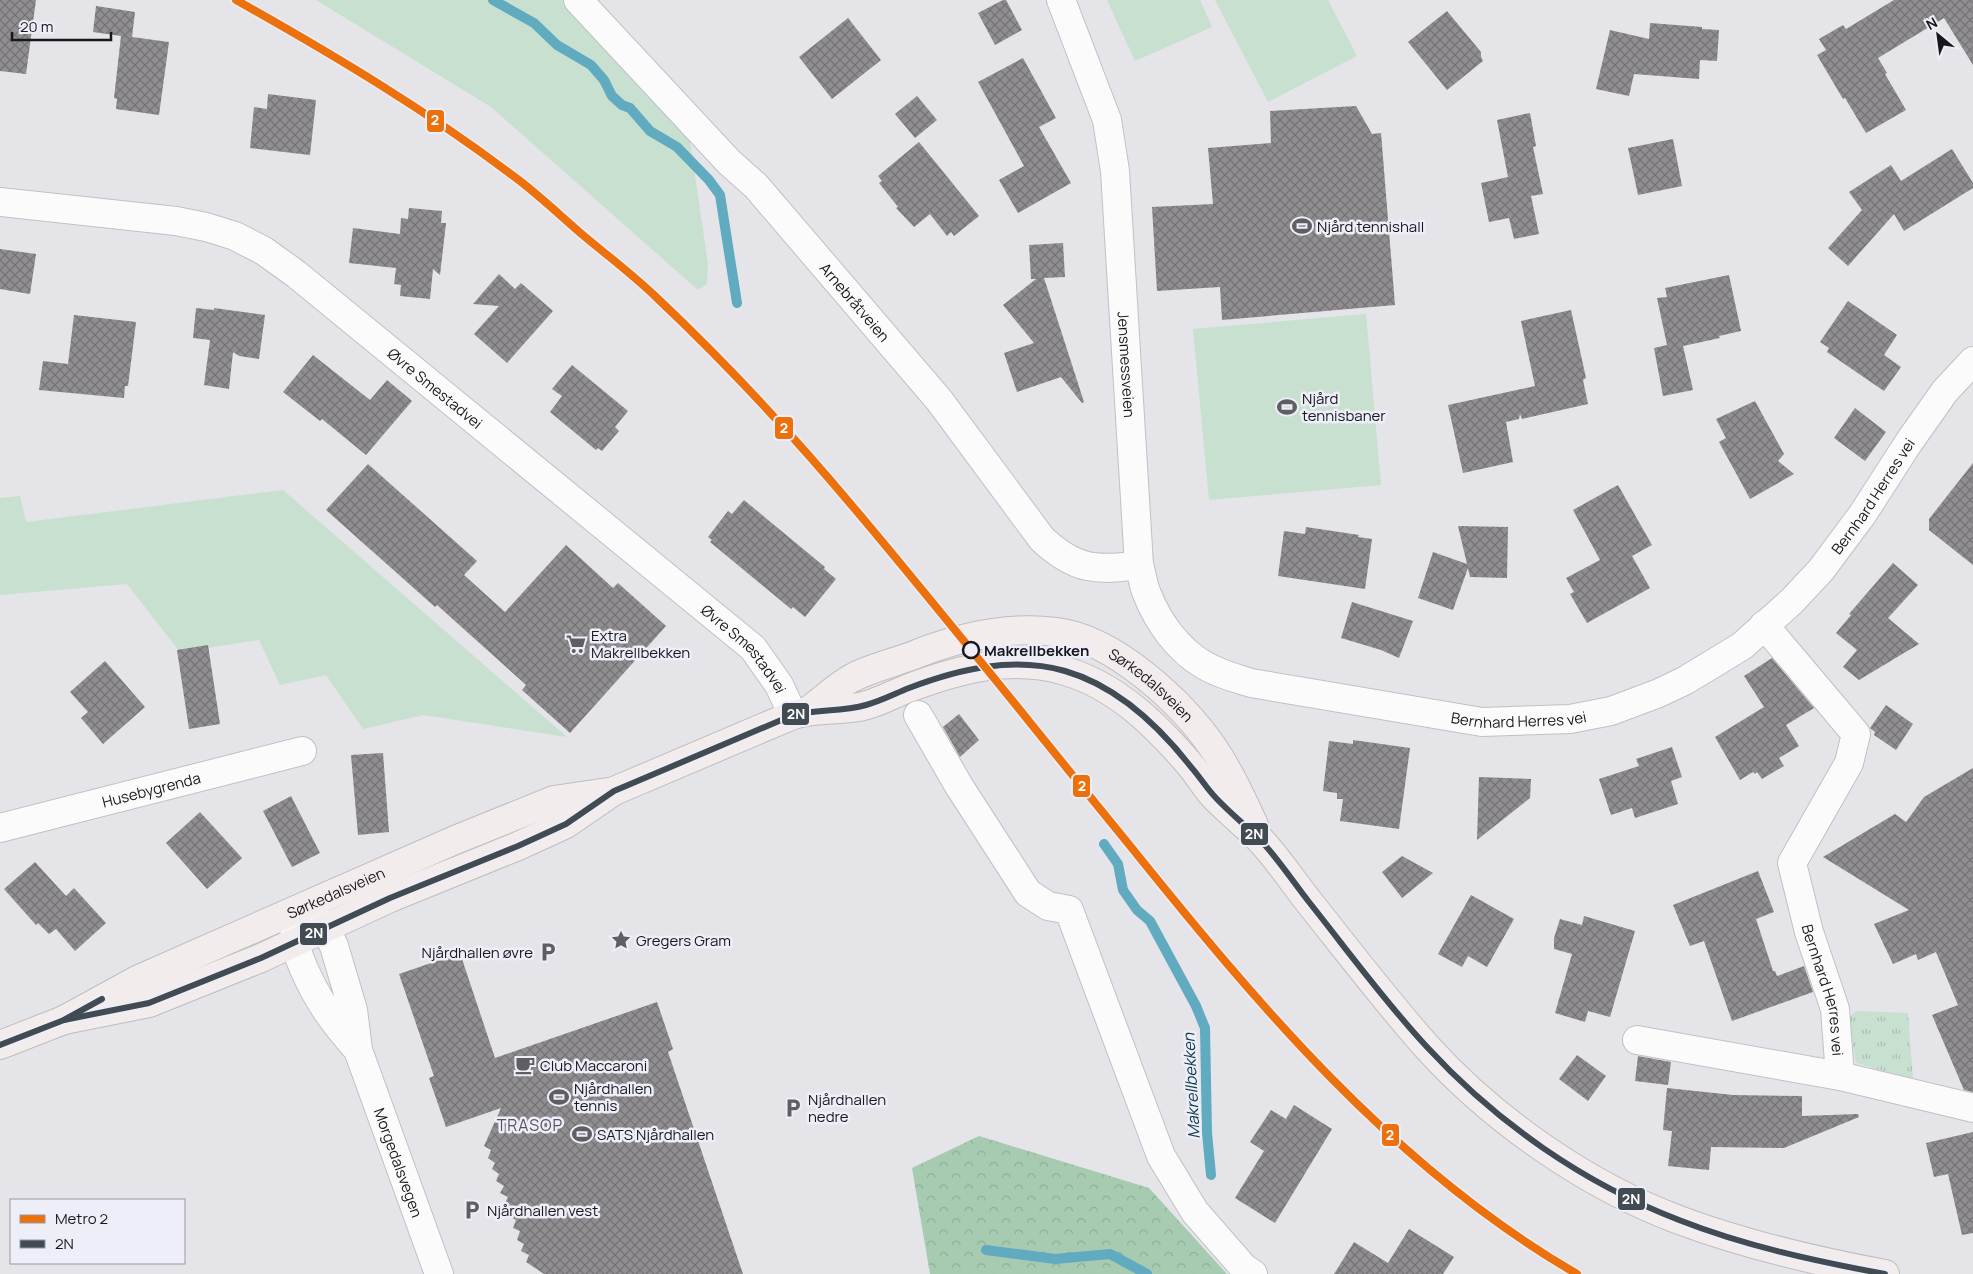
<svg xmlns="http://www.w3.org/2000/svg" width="1973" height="1274" font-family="Manrope,sans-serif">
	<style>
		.green { fill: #c8e0cf }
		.forest { fill: url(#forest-crowns) }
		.park { fill: url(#park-tufts) }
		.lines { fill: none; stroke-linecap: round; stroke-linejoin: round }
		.stream { stroke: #60abc0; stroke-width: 10 }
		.building { fill: url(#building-cross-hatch) }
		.minor-casing { stroke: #c1c1c5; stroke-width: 30 }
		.major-casing { stroke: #bebec1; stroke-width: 30 }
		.minor { stroke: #fbfbfc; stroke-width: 28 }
		.major { stroke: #f3eced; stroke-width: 28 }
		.bus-1-casing { stroke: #eeeef9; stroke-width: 10 }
		.bus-1 { stroke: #424a52; stroke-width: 6 }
		.metro-1-casing { stroke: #eeeef9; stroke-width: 11 }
		.metro-1 { stroke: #ec700c; stroke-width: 8 }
		.stop-dot { fill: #eeeef9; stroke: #18171b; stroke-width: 2.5 }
		.labels { text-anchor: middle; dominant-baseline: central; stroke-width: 5; stroke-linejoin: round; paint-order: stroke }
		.poi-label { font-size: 15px; fill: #18171b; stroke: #eeeef9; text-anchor: start }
		.street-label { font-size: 15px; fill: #18171b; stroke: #eeeef9 }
		.stop-label { font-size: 15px; font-weight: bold; fill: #18171b; stroke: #eeeef9; text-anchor: start }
		.water-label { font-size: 16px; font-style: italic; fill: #0d3b48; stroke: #eeeef9 }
		.neighbourhood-label { font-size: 16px; letter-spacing: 1px; fill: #56555f; stroke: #eeeef9 }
		.line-badge { stroke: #eeeef9; stroke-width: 2 }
		.badge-label { font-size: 14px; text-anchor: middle; font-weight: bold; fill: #fff }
	</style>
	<defs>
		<pattern id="forest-crowns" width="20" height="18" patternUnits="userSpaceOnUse" patternTransform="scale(1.25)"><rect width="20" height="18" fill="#a6cbb1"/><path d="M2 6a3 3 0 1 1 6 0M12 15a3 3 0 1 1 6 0" fill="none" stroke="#8eae98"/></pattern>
		<pattern id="park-tufts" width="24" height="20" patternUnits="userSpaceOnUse" patternTransform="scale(1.25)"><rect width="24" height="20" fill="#c8e0cf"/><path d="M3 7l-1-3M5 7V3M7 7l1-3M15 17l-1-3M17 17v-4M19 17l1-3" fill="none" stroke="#abbfb1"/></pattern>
		<pattern id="building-cross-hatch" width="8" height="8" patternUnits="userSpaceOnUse" patternTransform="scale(1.25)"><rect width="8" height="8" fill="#908e90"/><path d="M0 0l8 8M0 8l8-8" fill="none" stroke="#757375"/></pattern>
	</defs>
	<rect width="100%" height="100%" fill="#e4e4e9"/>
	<g class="green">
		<path d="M316,0h249l125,141 18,123 -1,20 -9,6 -207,-183z"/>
		<path d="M1107,0h93l12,27 -77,34z"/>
		<path d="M1215,0h113l29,56 -89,46z"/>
		<path d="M1366,314l15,171 -172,15 -16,-171z"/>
		<path d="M283,490l284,247 -144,-22 -60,14 -37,-54 -46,10 -21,-45 -79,12 -53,-68 -127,11v-97l20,-2 6,26z"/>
	</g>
	<path class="forest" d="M979,1136l170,52 78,86h-297l-18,-106z"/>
	<path class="park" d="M1857,1011l51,2 5,66 -57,-16 -8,-46z"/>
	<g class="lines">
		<g class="stream">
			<path d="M493,0l41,23 23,22 34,20 13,15 8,16 10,9 8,3 20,23 27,16 32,33 11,15 17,108"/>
			<path d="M1104,844l14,20 5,26 14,20 13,11 46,85 9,22 2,105 4,42"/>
			<path d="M986,1250l69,9 55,-5 37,20"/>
		</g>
	</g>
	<g class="building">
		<path d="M0,0h36l-10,74 -26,-3z"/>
		<path d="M1003,0h3l16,30 -27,15 -17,-32z"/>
		<path d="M1894,0h79v65l-29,-47 -66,40 9,15 -2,1 21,36 -40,23 -21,-35 -2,1 -26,-44 9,-5 -7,-11 24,-14 3,4z"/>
		<path d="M96,6l39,6 -3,25 37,5 -10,73 -43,-6 1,-10 -3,-1 7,-62 -28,-4z"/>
		<path d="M1447,11l34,41v5l2,4 -36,29 -39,-48z"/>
		<path d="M848,18l33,42 -49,39 -33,-42z"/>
		<path d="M1650,23l52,4v2l17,1 -2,31 -17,-1 -1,19 -65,-5 -5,22 -33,-7 14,-59 39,9z"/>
		<path d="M1023,58l33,60 -17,9 32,56 -53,30 -19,-33 25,-14 -46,-84z"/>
		<path d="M268,94l48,6 -6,55 -60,-7 4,-41 13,2z"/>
		<path d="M917,96l20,24 -22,18 -20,-24z"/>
		<path d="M1356,106l16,28 9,-1 14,172 -173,15 -2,-33 -63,4 -5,-84 61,-3 -5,-56 63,-5 -1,-32z"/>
		<path d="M1530,113l6,33 -3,1 10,47 -12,2 8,38 -25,5 -5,-21 -20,4 -8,-39 27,-6 -11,-57z"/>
		<path d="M1673,139l9,47 -44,9 -10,-47z"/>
		<path d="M919,142l60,74 -25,20 -3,-4 -4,4 -17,-22 -16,13 -18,-19 2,-1 -19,-24 3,-2 -4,-5z"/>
		<path d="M1952,149l21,34v5l-69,43 -10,-17 -46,52 -20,-18 34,-38 -13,-18 42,-27 10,16z"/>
		<path d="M409,208l33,3 -1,12h5l-6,52 -7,-6 -3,30 -30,-3 1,-11 -7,-1 2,-16 -47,-5 4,-35 47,6 1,-16 7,1z"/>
		<path d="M1063,243l2,34 -21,1 40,124 -2,1 -21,-26 -44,15 -13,-39 30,-10 -31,-38 33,-26h-5l-2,-34z"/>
		<path d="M0,249l36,5 -6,40 -30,-5z"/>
		<path d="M499,274l16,15 6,-6 32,28 -46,52 -33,-29 25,-28 -26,-2z"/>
		<path d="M1729,275l12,56 -22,5 1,2 -37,8 10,44 -30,6 -9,-48 13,-3 -10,-47 10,-1 -2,-9z"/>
		<path d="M1848,301l49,34 -13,20 17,12 -17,24 -57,-39 2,-4 -9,-6z"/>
		<path d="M196,308l18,2v-2l51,7 -6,44 -20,-3 -6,-4 -4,37 -25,-4 6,-45 -17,-2z"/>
		<path d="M1571,310l15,68 -3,2 5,24 -66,15 -2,-5 -1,5 -13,3 7,40 -50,11 -15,-68 87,-19 -14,-65z"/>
		<path d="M74,315l62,7 -8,64h-3l-1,12 -85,-8 4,-29 25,3z"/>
		<path d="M313,355l57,45 17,-20 25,21 -46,54 -44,-36 -2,2 -37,-29z"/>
		<path d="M572,365l56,46 -13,16 4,4 -17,20 -4,-3 -2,2 -46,-38 12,-16 -10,-7z"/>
		<path d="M1755,401l29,53 -6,7 16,13 -44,25 -31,-57 7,-4 -10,-19z"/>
		<path d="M1855,408l31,24 -21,29 -31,-23z"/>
		<path d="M1973,463v102l-44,-35v-11z"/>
		<path d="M368,464l109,97 -13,14 41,37 61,-67 47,43 5,-5 48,43 -96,107 -48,-43 4,-5 -89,-80 -2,2 -109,-97z"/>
		<path d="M1618,485l34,60 -20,11 18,32 -63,35 -17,-29 4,-2 -8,-14 34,-18 -27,-50z"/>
		<path d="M744,500l81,67 -1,2 12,10 -31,38 -12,-10 -2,2 -81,-67 2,-2 -4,-3 20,-26 4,3z"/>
		<path d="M1458,526l50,1 -1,51 -37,-1 -2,-9 -15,42 -35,-12 15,-46 34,12z"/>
		<path d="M1306,527l53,8 -1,2 14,2 -7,50 -87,-13 6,-45 21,3z"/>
		<path d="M1893,563l25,22 -30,33 31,26 -60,36 -16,-13 14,-17 -21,-17 15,-18 -2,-1z"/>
		<path d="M1352,602l61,19 -14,37 -18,-8 -40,-12z"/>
		<path d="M208,645l12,79 -31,5 -12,-79z"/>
		<path d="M1772,658l42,50 -28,17 13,21 -20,12 5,8 -22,13 -5,-7 -2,2 -2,-2 -13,8 -25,-43 49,-30 -20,-31z"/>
		<path d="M105,661l40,46 -42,37 -22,-26 7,-6 -18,-20z"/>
		<path d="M1886,705l27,19 -17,26 -22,-15 1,-3 -5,-4z"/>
		<path d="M959,714l20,26 -19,17 -17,-30z"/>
		<path d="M1353,740l57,8 -11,81 -59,-8 3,-22h-6v-6l-14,-2 6,-50 24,3z"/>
		<path d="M1672,747l10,30 -11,4 7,23 -43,14 -3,-10 -21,7 -12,-36 40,-13 -3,-7z"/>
		<path d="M383,753l6,79 -31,3 -7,-80z"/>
		<path d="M1973,768v324l-9,-2 -32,-75 26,-10 -22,-53 -18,8 -2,-6 -23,10 -19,-40 35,-14 -86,-53 72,-43 11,8 18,-25z"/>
		<path d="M1479,777l52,2 -1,19 -53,42z"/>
		<path d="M291,796l29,57 -28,14 -29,-56z"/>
		<path d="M200,812l42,46 -35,31 -41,-46z"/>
		<path d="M1402,856l31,17 -31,25 -20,-26z"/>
		<path d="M35,862l31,34 8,-8 32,35 -31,28 -19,-22 -7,5 -11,-11 -2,2 -32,-36z"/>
		<path d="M1758,871l16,41 -18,7 17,52h2l2,5 27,-10 9,26 -81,29 -28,-80 -14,5 -17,-41z"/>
		<path d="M1471,895l43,24 -27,48 -19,-11 -6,11 -24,-13z"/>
		<path d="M1584,916l51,15 -25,86 -22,-6 -3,11 -30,-9 17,-59 -18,-5v-11l6,-19 22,6z"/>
		<path d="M460,953l35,105 162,-56 16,47 -5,3 75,222h-199l-18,-12 3,-7 -8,-4 3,-7 -7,-4 3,-9 -7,-3 3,-8 -8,-4 3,-7 -7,-4 4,-8 -8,-4 4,-7 -8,-5 3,-7 -7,-5 3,-6 -7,-5 3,-8 -7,-4 17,-38 -55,19 -17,-49 5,-2 -35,-102z"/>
		<path d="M1577,1055l29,21 -18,25 -29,-22z"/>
		<path d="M1638,1056l33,6 -3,23 -33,-4z"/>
		<path d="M1667,1088l66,7 69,1v20l56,-2 1,3 -75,31 -73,-1 -2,23 -41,-4 4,-35 -9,-1z"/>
		<path d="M1294,1105l38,24 -57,94 -40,-25 29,-47 -14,-9 21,-32 15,9z"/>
		<path d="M1973,1132v101l-11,2 -14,-61 -14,3 -8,-34z"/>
		<path d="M1409,1229l45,28 -11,17h-109l20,-32 34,21z"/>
	</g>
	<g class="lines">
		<defs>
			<g id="minor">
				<path id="s1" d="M578,0l151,162 27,24 183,214 103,139c33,31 54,32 97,26"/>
				<path id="s2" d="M1061,0l46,120 8,51 24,394c3,9 4,20 8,29 11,28 31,56 57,71 15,9 31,13 47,18l231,39 88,-3 41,-8 48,-18 27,-13 56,-34 50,-45 29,-31 41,-55 47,-73 36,-51 28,-30"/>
				<path id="s3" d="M0,202l176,19 30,6 29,9 29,15 32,23 457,374 26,37 14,30"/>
				<path id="s4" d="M1764,625l92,109 -7,29 -57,100 17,69 26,77 5,67"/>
				<path d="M918,715l41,71 69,107 20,13 21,4 92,246 34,56 49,56 9,6"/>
				<path id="s5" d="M0,828l302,-77"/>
				<path d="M1637,1040l203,36 133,32"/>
				<path id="s6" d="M358,1050c-24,-27 -39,-47 -54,-81 -3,-7 -7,-17 -9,-25 -2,-11 2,-24 5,-35l16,8 10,12 8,17 19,64 5,40 81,224"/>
			</g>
			<g id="major">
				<path id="s7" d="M809,710c14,-10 28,-24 43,-32 20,-11 46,-16 67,-25 44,-17 90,-27 137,-21 58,7 126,70 158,117 16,24 28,50 40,76"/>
				<path d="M64,1020l85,-17 112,-45 129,-60 128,-52 48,-22 48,-33 179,-76c23,-7 43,-4 66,-8 17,-3 34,-13 50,-19 50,-19 103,-33 156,-17 52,15 92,55 126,95 7,9 13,18 20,27 16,18 37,33 53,51 16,18 30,39 45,58 39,49 77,99 118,145 66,73 159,138 252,173 67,25 136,41 206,54"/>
				<path id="s8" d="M0,1045l64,-25 75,-41 316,-139 99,-40 54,-8"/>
			</g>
		</defs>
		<use href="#minor" class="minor-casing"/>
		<use href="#major" class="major-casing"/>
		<use href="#minor" class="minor"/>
		<use href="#major" class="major"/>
		<defs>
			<g id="bus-1">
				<path d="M64,1020l85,-17 112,-45 129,-60 128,-52 48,-22 48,-33 179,-76c24,-6 49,-3 73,-10 15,-4 28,-11 43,-17 50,-19 104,-32 156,-17 52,15 94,55 126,96 9,10 16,22 25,31 15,16 33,30 48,46 17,19 30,39 45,58 39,49 76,100 118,145 70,76 156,136 252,173 66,26 136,41 206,54"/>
				<path d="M0,1045l64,-25 38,-21"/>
			</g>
		</defs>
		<use href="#bus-1" class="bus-1-casing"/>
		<use href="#bus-1" class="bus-1"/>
		<defs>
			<path id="metro-1" d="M236,0c98,55 195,113 284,181 22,17 43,37 64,55 24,20 49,39 72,61 70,66 136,137 198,211 93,110 182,223 273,334 131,163 267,326 450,432"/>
		</defs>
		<use href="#metro-1" class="metro-1-casing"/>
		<use href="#metro-1" class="metro-1"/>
	</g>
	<defs>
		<symbol id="stadium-bare" viewBox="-9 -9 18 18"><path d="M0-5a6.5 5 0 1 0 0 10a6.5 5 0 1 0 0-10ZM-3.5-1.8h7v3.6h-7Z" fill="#5f5f63" stroke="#eeeef9" stroke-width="2.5" paint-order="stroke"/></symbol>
		<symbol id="supermarket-bare" viewBox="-9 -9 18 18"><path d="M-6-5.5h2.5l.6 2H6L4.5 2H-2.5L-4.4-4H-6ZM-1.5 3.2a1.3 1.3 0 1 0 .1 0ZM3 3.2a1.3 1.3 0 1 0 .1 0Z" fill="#5f5f63" stroke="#eeeef9" stroke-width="2.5" paint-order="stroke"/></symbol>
		<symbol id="sight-bare" viewBox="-9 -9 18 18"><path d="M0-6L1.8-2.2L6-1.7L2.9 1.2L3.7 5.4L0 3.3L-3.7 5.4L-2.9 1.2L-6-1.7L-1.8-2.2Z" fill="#5f5f63" stroke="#eeeef9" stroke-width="2.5" paint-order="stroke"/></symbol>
		<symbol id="parking-bare" viewBox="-9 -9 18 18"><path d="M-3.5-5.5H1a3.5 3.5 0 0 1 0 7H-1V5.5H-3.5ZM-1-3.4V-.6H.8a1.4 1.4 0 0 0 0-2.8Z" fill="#5f5f63" stroke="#eeeef9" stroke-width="2.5" paint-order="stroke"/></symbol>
		<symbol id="cafe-bare" viewBox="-9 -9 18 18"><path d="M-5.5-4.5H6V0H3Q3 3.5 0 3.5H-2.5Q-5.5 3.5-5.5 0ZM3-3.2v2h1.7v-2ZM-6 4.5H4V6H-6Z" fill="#5f5f63" stroke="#eeeef9" stroke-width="2.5" paint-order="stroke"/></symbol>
	</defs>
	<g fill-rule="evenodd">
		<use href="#stadium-bare" x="1288" y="212" width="28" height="28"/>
		<use href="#stadium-bare" x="1273" y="393" width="28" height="28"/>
		<use href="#supermarket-bare" x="562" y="630" width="28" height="28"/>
		<use href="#sight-bare" x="607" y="926" width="28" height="28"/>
		<use href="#parking-bare" x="534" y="938" width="28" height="28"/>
		<use href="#cafe-bare" x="511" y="1051" width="28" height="28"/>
		<use href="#stadium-bare" x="545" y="1083" width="28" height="28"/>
		<use href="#parking-bare" x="779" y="1094" width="28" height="28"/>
		<use href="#stadium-bare" x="568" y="1120" width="28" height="28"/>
		<use href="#parking-bare" x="458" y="1196" width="28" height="28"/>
	</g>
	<circle class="stop-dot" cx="971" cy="650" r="8"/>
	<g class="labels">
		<g class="poi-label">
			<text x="1317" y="226">Njård tennishall</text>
			<text x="1302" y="398">Njård<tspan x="1302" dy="17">tennisbaner</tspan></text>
			<text x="591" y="635">Extra<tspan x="591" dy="17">Makrellbekken</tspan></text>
			<text x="636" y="940">Gregers Gram</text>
			<text x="533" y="952" text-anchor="end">Njårdhallen øvre</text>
			<text x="540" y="1065">Club Maccaroni</text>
			<text x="574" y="1088">Njårdhallen<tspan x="574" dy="17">tennis</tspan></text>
			<text x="808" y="1099">Njårdhallen<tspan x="808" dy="17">nedre</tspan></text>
			<text x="597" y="1134">SATS Njårdhallen</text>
			<text x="487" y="1210">Njårdhallen vest</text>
		</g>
		<g class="street-label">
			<text stroke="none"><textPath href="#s1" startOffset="410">Arnebråtveien</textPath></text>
			<text stroke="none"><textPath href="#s2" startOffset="374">Jensmessveien</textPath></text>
			<text stroke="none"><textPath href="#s3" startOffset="490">Øvre Smestadvei</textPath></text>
			<text stroke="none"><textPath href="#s2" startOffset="1459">Bernhard Herres vei</textPath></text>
			<text stroke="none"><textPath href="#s3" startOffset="895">Øvre Smestadvei</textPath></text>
			<text stroke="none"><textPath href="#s7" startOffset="376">Sørkedalsveien</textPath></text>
			<text stroke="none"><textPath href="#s2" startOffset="1019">Bernhard Herres vei</textPath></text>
			<text stroke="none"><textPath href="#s5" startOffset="156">Husebygrenda</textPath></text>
			<text stroke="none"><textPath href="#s8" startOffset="369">Sørkedalsveien</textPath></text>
			<text stroke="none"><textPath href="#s4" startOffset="419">Bernhard Herres vei</textPath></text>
			<text stroke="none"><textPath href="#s6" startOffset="439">Morgedalsvegen</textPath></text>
		</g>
		<g class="stop-label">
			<text x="984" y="650">Makrellbekken</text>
		</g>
		<g class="water-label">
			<text transform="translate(1191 1086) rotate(-93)">Makrellbekken</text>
		</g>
		<g class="neighbourhood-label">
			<text x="530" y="1125">TRASOP</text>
		</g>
	</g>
	<g class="line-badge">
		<rect x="426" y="109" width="19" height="24" rx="5" fill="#ec700c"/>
		<rect x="774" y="416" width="20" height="24" rx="5" fill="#ec700c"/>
		<rect x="781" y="702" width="29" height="24" rx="5" fill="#424a52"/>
		<rect x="1072" y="774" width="19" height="24" rx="5" fill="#ec700c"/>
		<rect x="1240" y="822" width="29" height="24" rx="5" fill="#424a52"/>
		<rect x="299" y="922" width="29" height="24" rx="5" fill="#424a52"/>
		<rect x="1381" y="1123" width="19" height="24" rx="5" fill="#ec700c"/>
		<rect x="1617" y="1187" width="29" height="24" rx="5" fill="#424a52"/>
	</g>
	<g class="badge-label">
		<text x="435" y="125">2</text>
		<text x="784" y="433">2</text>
		<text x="796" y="719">2N</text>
		<text x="1082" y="791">2</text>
		<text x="1254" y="839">2N</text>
		<text x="314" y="938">2N</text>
		<text x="1390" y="1140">2</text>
		<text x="1631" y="1204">2N</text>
	</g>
	<rect x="10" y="1199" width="175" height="65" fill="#eeeef9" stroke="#9898a0"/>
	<rect x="20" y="1215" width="25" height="8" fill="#ec700c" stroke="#9898a0"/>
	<text x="55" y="1224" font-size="15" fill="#18171b">Metro 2</text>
	<rect x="20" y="1240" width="25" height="8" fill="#424a52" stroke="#9898a0"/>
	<text x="55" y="1249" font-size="15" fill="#18171b">2N</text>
	<g transform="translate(1938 35) rotate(331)" stroke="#eeeef9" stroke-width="4" paint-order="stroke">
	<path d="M0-4L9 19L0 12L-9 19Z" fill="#18171b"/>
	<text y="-8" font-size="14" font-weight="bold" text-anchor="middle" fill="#18171b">N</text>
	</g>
	<path d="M12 32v8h99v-8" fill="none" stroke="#18171b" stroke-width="2.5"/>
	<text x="20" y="32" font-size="15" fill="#18171b" stroke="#eeeef9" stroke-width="4" paint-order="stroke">20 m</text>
</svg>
